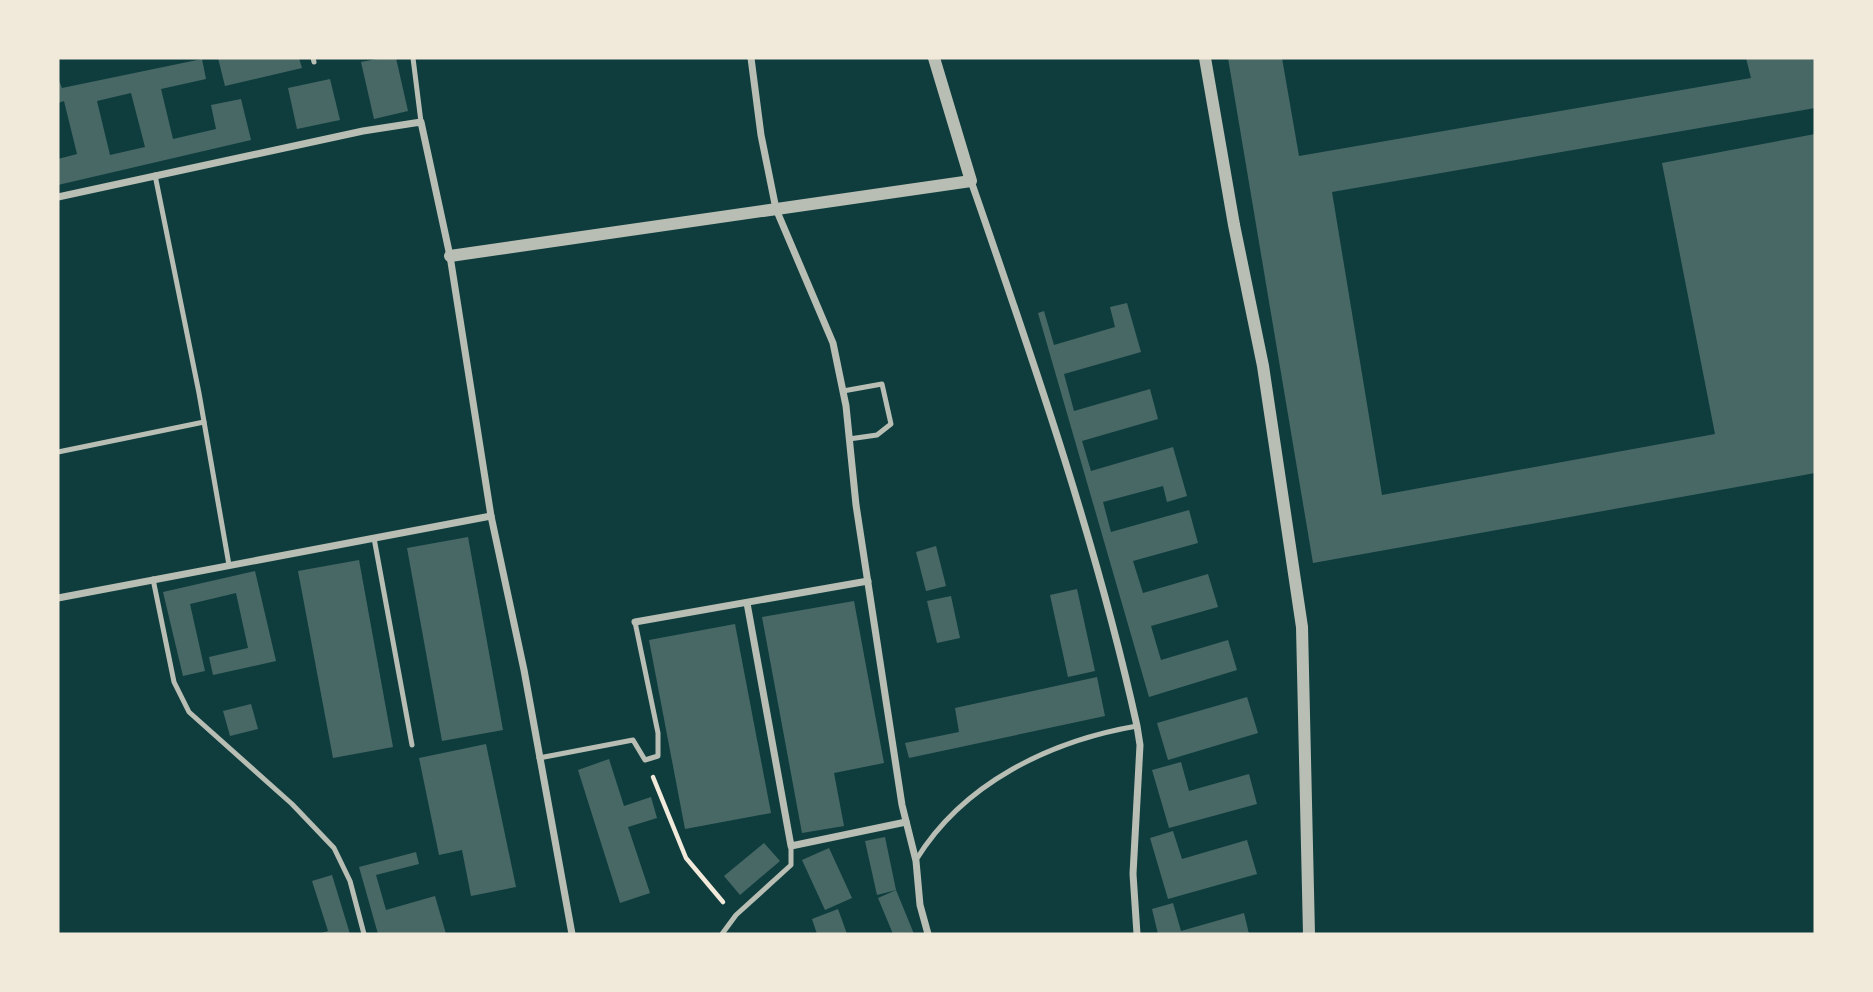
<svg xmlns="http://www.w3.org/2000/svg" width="1873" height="992" font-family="Roboto,sans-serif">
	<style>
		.building { fill: #486865; fill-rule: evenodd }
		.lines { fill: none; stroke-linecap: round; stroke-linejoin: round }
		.path { stroke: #f1e9da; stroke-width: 4.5 }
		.service { stroke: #b8beb3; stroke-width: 5 }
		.minor { stroke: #b8beb3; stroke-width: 7 }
		.tertiary { stroke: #b8beb3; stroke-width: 12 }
	</style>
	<rect width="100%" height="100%" fill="#0f3d3e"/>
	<g class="building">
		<path d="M218,58h81l3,10 -77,18z"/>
		<path d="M382,58h14l12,53 -34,8 -13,-57z"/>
		<path d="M1228,58h54l17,98 452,-78 -5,-20h69v50l-483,84 50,303 333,-61 -53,-271 153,-29v339l-502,90z"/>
		<path d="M202,59l4,20 -45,10 12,50 43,-10 -5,-24 30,-6 10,41 -193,45v-26l19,-5 -13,-53 -6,2v-25l4,10zM131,93l14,54 -35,8 -13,-54z"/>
		<path d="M330,79l10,41 -43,9 -9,-41z"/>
		<path d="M1127,303l14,49 -77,22 10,37 76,-22 8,30 -76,22 9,30 82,-24 14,49 -20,6 -4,-16 -60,16 8,30 78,-22 9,33 -65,18 10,32 65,-19 10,33 -67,19 10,34 67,-20 9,30 -88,27 -111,-384 6,-2 10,34 61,-18 -5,-20z"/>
		<path d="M468,537l35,193 -61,11 -35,-193z"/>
		<path d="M936,546l10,40 -20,5 -10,-39z"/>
		<path d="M359,560l34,187 -60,11 -35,-187z"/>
		<path d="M255,571l21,90 -63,14 -4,-18 39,-9 -12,-55 -46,11 15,67 -22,5 -20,-84z"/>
		<path d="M1077,589l18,82 -27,6 -18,-82z"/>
		<path d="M951,596l9,42 -23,5 -10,-42z"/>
		<path d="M854,601l30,162 -50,10 10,53 -42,7 -40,-216z"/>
		<path d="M735,624l36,189 -86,16 -36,-189z"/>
		<path d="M1097,677l8,39 -196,42 -4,-15 54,-11 -4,-24z"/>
		<path d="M1247,697l11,36 -90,27 -11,-37z"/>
		<path d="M251,704l7,25 -28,7 -7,-25z"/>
		<path d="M486,744l30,143 -45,9 -9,-46 -23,5 -20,-97z"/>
		<path d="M609,759l15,47 27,-9 6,21 -29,9 22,66 -30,10 -42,-133z"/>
		<path d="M1181,762l8,29 60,-17 8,30 -88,24 -17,-58z"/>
		<path d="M1173,831l9,28 65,-19 10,34 -89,25 -18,-61z"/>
		<path d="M885,837l11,53 18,44h-21l-15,-36 18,-8 -19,5 -12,-54z"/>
		<path d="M764,843l16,18 -40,34 -16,-19z"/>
		<path d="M829,848l23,50 -27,12 -23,-50z"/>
		<path d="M416,852l3,12 -43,11 10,35 49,-14 11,38h-68l-19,-67z"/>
		<path d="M332,875l18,59h-32l10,-3 -16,-50z"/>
		<path d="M1173,903l8,28 63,-18 5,21h-91l-6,-25z"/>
		<path d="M838,909l9,25h-30l-5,-15z"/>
	</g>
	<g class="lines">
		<path class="path" d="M653,777l33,81 37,44"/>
		<g class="service">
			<path d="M313,58l1,4"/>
			<path d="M413,58l8,64"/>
			<path d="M155,175l44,218 30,172"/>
			<path d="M843,391l39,-7 9,40 -14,11 -28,4"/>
			<path d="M58,452l146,-30"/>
			<path d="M374,538l38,207"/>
			<path d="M153,579l21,103 15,30 103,92 42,44 16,33 14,53"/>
			<path d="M539,758l94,-18 12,20 13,-4v-23l-23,-111"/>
			<path d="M916,860c47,-77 134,-119 221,-134"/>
			<path d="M722,934l14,-19 55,-50v-19"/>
		</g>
		<g class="minor">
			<path d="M751,58l10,77 15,74 57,134 13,63 10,99 46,300 14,56 4,44 8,29"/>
			<path d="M971,181c62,179 125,359 166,545l3,19 -7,129 4,60"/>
			<path d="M58,197l305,-66 58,-9 29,134 41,260 33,154 48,264"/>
			<path d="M58,598l433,-82"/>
			<path d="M747,603l44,243 115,-24"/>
			<path d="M635,622l233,-41"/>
		</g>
		<g class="tertiary">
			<path d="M1205,58l29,167 29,141 39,261 7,307"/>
			<path d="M450,256l521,-75 -37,-123"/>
		</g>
	</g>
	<rect width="1873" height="992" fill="none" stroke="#f1e9da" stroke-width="119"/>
</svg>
